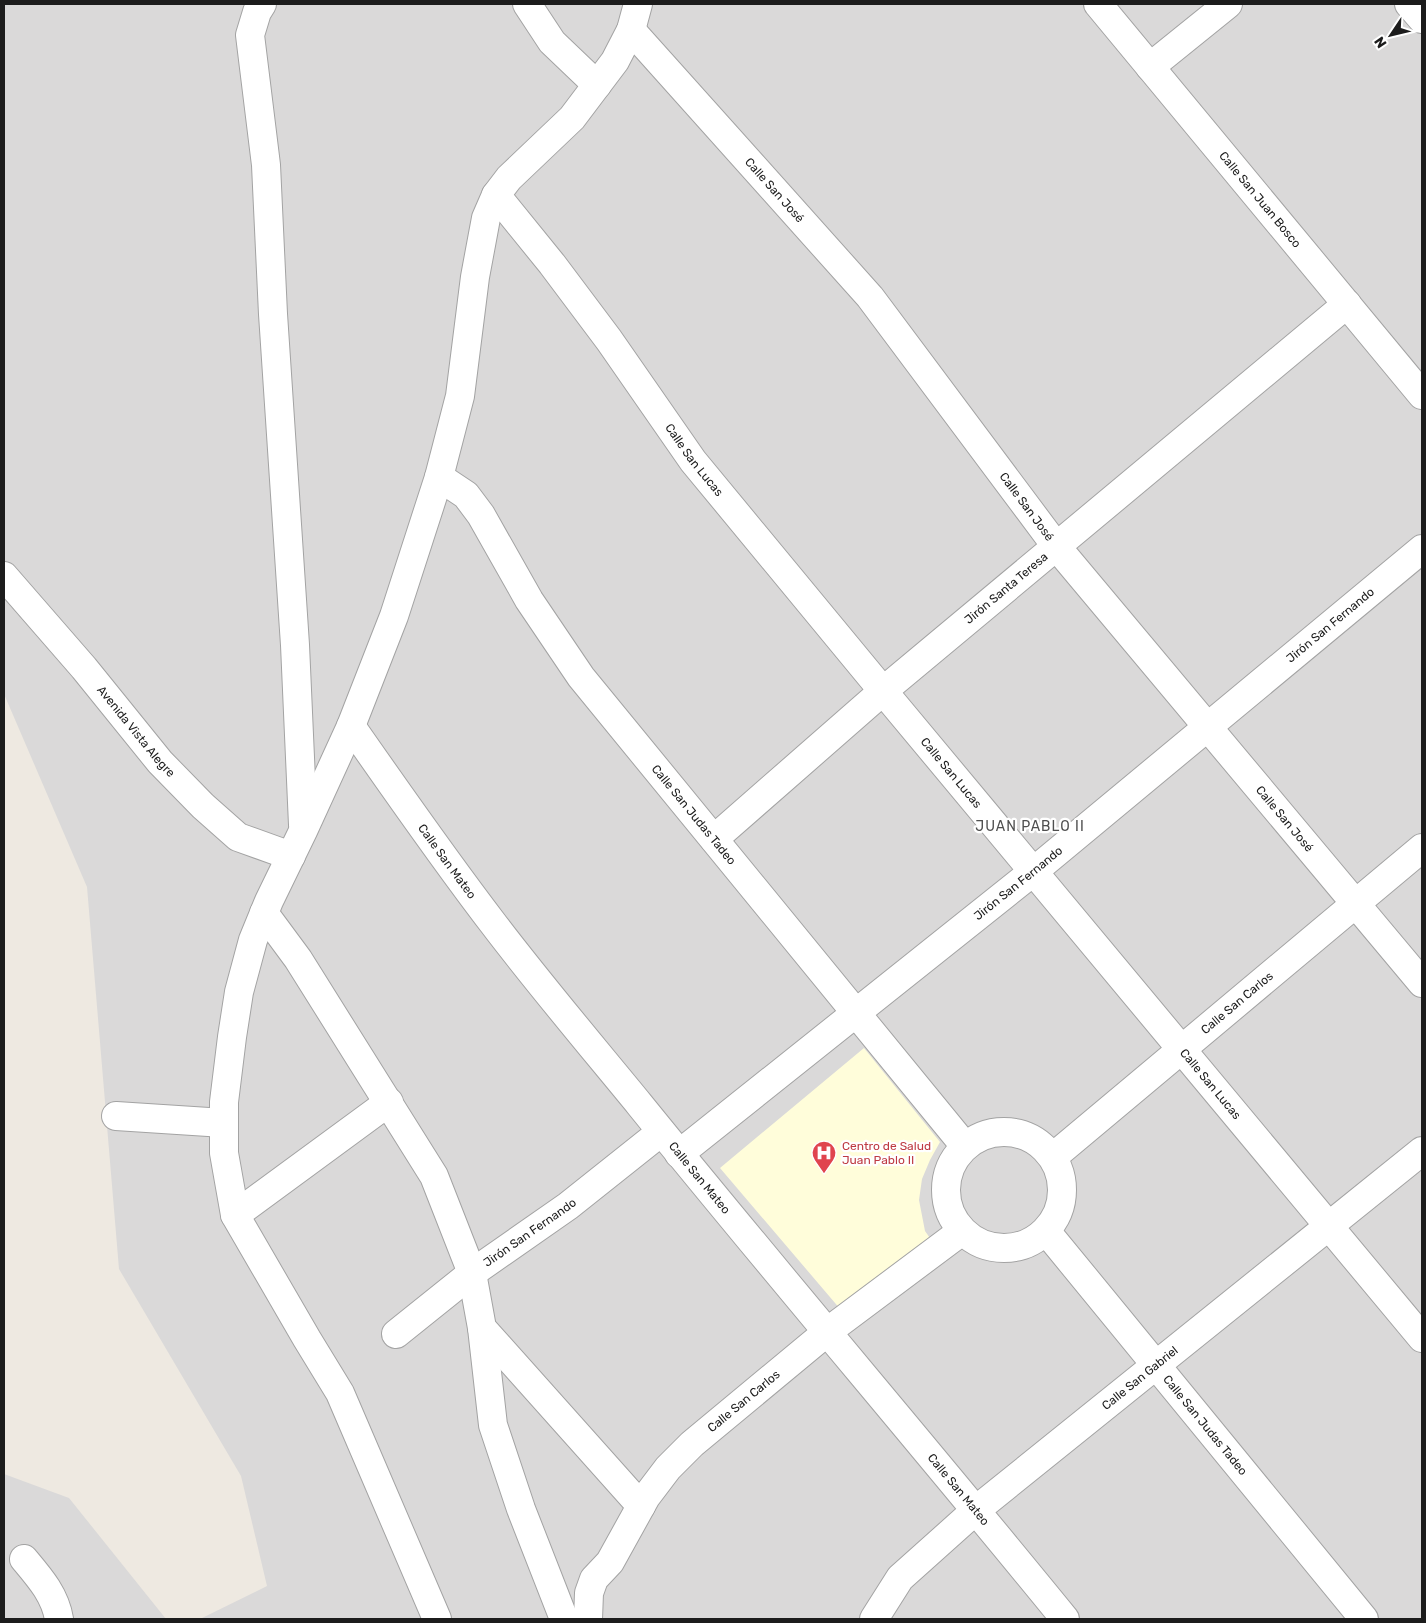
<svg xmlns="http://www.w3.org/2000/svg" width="1426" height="1623" font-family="Rubik,sans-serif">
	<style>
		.residential { fill: #dad9d9 }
		.education { fill: #fffdda }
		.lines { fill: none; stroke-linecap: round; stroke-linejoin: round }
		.street-casing { stroke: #a3a3a3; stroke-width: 30 }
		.street { stroke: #fff; stroke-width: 28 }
		.labels { text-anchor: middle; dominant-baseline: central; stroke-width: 4.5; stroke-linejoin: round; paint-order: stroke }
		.street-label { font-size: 12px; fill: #1c1c1c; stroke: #fff }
		.health-label { font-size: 12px; fill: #be3a42; stroke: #fff; text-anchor: start }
		.neighbourhood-label { font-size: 14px; letter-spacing: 1px; fill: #4f4f4f; stroke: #fff }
	</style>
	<rect width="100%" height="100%" fill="#eee9e1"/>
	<g class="residential">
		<path d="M4,4h1418v1615h-1222l67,-33 -26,-110 -122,-207 -32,-382 -83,-193z"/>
		<path d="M4,1474l65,24 97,121h-162z"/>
	</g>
	<path class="education" d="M864,1048l76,94 -10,18 -8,19 -3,21 6,31 7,10 -91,69 -121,-142z"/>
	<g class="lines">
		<defs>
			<g id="street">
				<path d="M262,4l-5,8 -7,23 16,130 7,149 22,331 8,180"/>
				<path d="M527,4l25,38 45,43"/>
				<path id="s1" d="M1098,4l324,391"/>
				<path d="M1409,4l13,15"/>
				<path id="s2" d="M631,30l239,267 186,249 366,437"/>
				<path d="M1150,67l78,-63"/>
				<path id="s3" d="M496,195l56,69 57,76 84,121 190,230 539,647"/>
				<path id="s4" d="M439,477l27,18 15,20 48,85 52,77 383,468"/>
				<path id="s5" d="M4,576l80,92 76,94 43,44 35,31 53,19"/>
				<path id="s6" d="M351,726c46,66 92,132 141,196 47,62 98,122 148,183 140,173 285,342 425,514"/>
				<path id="s7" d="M714,839l169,-148 464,-387"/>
				<path d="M264,913l34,46 136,217 38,97 10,55 11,97 28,84 43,110"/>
				<path d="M116,1116l108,7"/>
				<circle cx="1004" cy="1190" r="58"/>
				<path id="s8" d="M679,1154l355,-283 388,-322"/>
				<path id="s9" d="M1053,1157l369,-309"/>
				<path d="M235,1215l154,-113"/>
				<path id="s10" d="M1046,1231l318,388"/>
				<path d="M482,1328l159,178"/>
				<path id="s11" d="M396,1334l76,-61 96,-67 93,-74"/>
				<path d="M24,1559c16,19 31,36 35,60"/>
				<path d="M437,1619l-97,-226 -33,-54 -72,-124 -11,-62v-51l8,-65 7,-45 14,-52 16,-39 34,-70 48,-105 43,-110 45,-139 21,-81 15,-119 11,-59 10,-23 13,-17 63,-60 43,-57 16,-31 7,-26"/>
				<path id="s12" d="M588,1619l1,-26 5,-14 16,-17 36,-65 22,-29 24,-24 135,-112 135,-101"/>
				<path id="s13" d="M874,1619l26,-41 76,-68 446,-359"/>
			</g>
		</defs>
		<use href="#street" class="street-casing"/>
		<use href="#street" class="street"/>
	</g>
	<defs>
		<symbol id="hospital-pin" viewBox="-11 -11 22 30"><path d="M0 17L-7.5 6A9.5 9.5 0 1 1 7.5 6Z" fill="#e0444e" stroke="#fff"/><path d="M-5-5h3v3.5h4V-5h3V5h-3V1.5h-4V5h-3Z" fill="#fff"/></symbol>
	</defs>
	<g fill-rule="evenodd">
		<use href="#hospital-pin" x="810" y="1139" width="28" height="38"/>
	</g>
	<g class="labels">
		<g class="street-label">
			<text stroke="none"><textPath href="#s2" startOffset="215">Calle San José</textPath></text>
			<text stroke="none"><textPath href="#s1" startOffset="254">Calle San Juan Bosco</textPath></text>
			<text stroke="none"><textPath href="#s3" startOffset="331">Calle San Lucas</textPath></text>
			<text stroke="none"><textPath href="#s2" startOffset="620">Calle San José</textPath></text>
			<text stroke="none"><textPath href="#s7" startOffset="385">Jirón Santa Teresa</textPath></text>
			<text stroke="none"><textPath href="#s8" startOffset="839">Jirón San Fernando</textPath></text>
			<text stroke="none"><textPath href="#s5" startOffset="204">Avenida Vista Alegre</textPath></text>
			<text stroke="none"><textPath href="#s3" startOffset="736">Calle San Lucas</textPath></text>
			<text stroke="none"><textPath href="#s4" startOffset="426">Calle San Judas Tadeo</textPath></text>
			<text stroke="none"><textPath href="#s2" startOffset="1025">Calle San José</textPath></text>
			<text stroke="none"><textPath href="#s6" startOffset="166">Calle San Mateo</textPath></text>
			<text stroke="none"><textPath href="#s8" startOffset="434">Jirón San Fernando</textPath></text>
			<text stroke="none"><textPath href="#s9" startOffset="240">Calle San Carlos</textPath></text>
			<text stroke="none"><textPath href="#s3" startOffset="1141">Calle San Lucas</textPath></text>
			<text stroke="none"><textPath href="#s6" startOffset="571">Calle San Mateo</textPath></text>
			<text stroke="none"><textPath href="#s11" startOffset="168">Jirón San Fernando</textPath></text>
			<text stroke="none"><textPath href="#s13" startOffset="361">Calle San Gabriel</textPath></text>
			<text stroke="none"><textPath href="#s12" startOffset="276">Calle San Carlos</textPath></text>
			<text stroke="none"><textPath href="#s10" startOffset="251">Calle San Judas Tadeo</textPath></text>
			<text stroke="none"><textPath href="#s6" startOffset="976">Calle San Mateo</textPath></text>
		</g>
		<g class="health-label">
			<text x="842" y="1146">Centro de Salud<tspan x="842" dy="14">Juan Pablo II</tspan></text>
		</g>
		<g class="neighbourhood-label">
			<text x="1030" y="826">JUAN PABLO II</text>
		</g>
	</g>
	<rect width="1426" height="1623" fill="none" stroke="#1c1c1c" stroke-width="10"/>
	<g transform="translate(1391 35) rotate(235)" stroke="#ffffff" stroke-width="4" paint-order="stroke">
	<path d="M0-4L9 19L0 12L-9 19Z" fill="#1c1c1c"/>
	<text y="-8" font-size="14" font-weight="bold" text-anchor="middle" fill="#1c1c1c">N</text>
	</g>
</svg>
